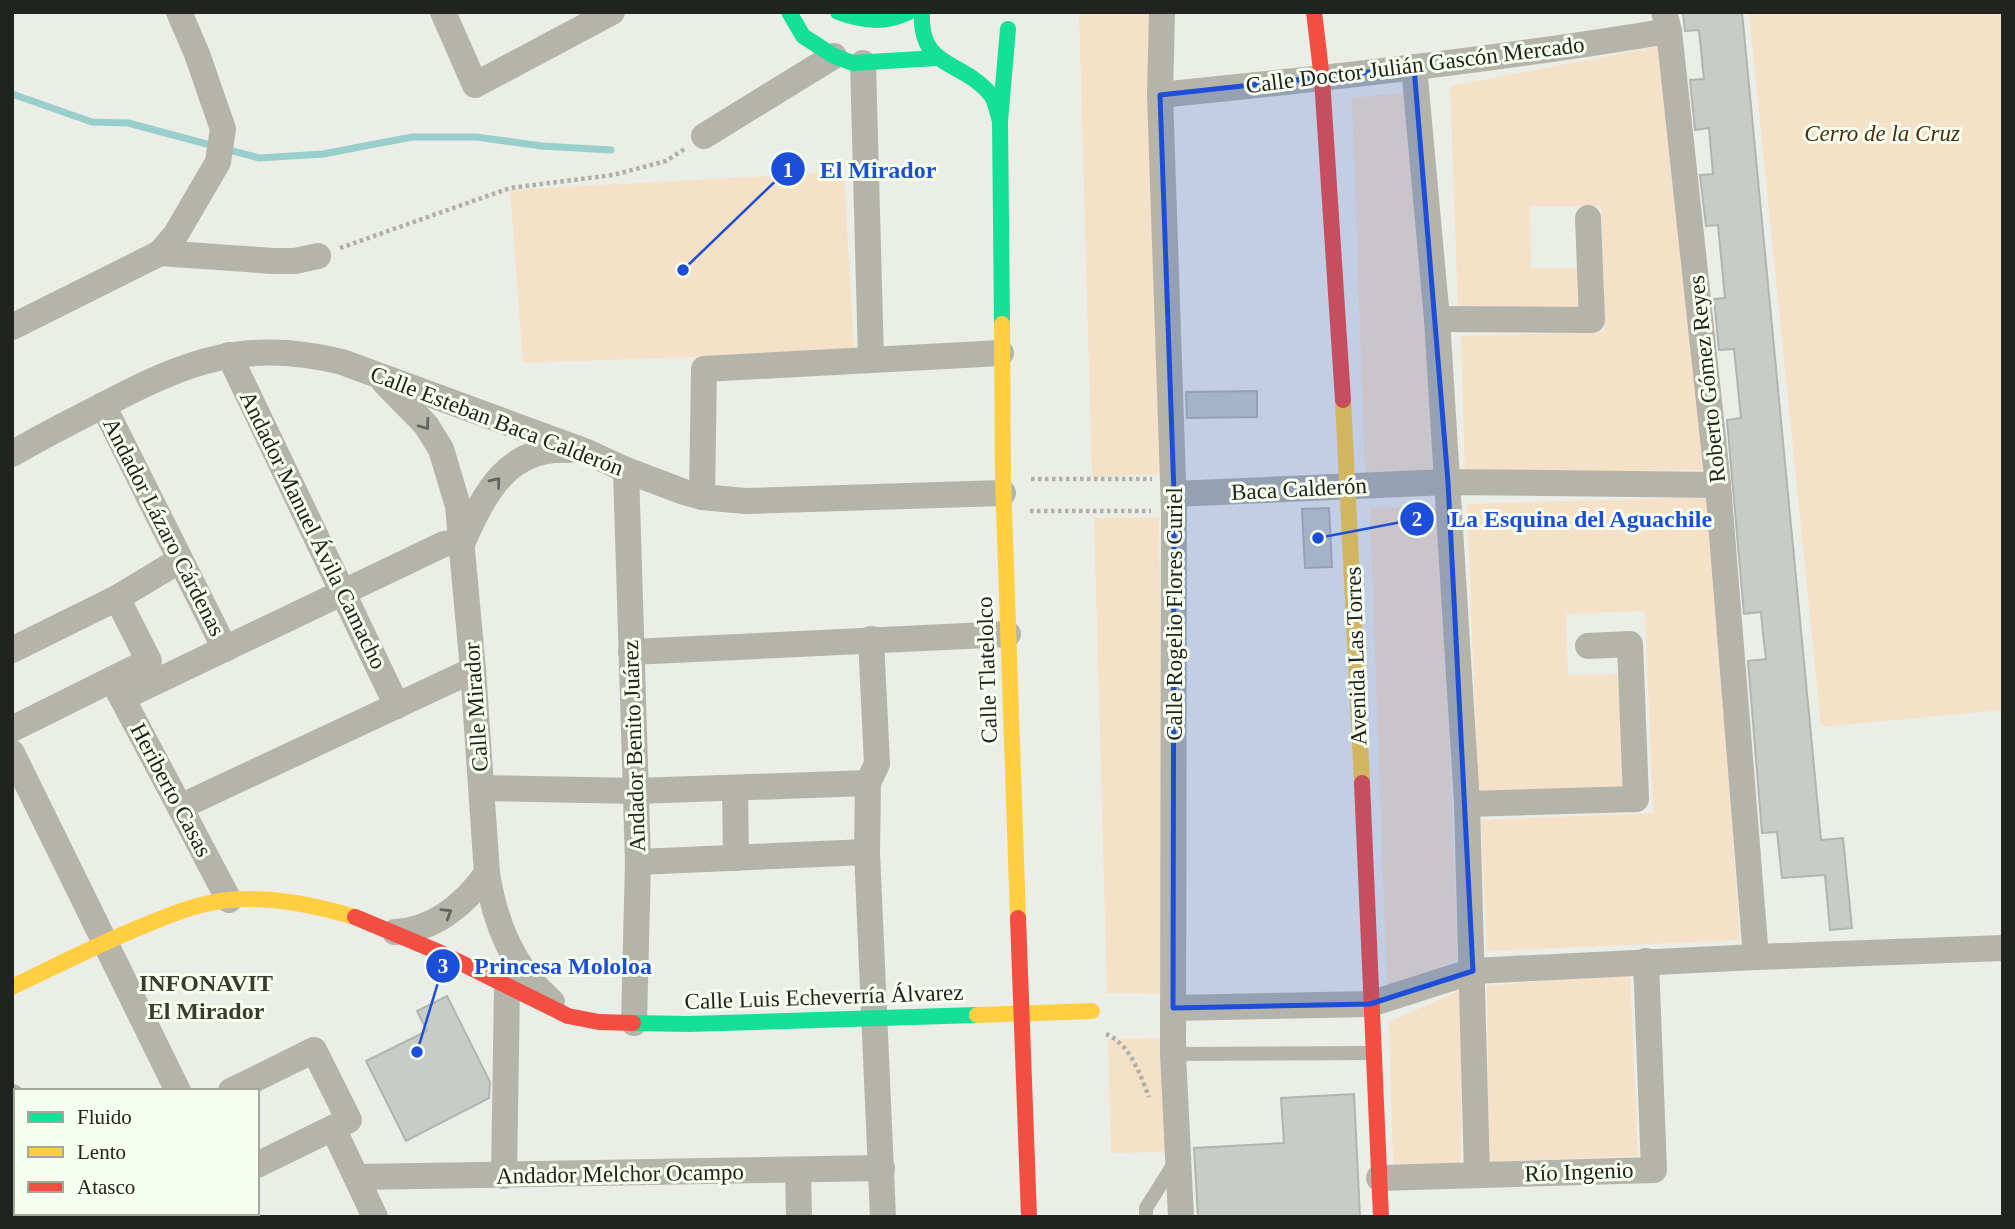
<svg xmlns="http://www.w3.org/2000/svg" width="2015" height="1229" font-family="'Times New Roman',serif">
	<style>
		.green { fill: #f5e1c8 }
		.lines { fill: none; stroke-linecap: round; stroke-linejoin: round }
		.stream { stroke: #98cecc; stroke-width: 7 }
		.building { fill: #c7ccc7; stroke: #b1b5b0; stroke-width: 2 }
		.path { stroke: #afb0a9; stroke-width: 4.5; stroke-dasharray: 3.5 3.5; stroke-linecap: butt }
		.lane { stroke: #b5b4ab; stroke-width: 14 }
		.street { stroke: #b5b4ab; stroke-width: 26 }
		.fast { stroke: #16e098; stroke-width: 16 }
		.slow { stroke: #ffcf43; stroke-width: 16 }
		.jam { stroke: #f24e42; stroke-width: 16 }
		.oneway { stroke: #64655d }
		.marked { fill: #1d4ed8; fill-opacity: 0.2; stroke: #1d4ed8; stroke-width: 5; stroke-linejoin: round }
		.labels { text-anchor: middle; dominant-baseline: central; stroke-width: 6; stroke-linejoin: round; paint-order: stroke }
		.street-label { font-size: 23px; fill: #21241e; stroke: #f7fff1 }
		.park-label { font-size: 23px; font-style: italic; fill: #4a2c0b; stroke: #f7fff1 }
		.neighbourhood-label { font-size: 24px; font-weight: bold; fill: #363d30; stroke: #f7fff1 }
		.leader { fill: none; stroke: #1d4ed8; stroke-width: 2.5 }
		.callout-dot { fill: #1d4ed8; stroke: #f7fff1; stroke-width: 2.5 }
		.mark-label { font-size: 21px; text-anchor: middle; font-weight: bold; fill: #fff }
		.callout-label { font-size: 24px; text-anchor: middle; font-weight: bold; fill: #1d4ed8; stroke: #f7fff1; stroke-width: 6; stroke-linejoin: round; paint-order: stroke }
	</style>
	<rect width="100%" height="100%" fill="#eaeee6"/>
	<g class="green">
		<path d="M1079,12h72l11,462 -70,3z"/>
		<path d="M1749,12h254v698l-182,17z"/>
		<path d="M1662,46l43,424 -240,3 -4,-137 144,-4 -4,-126h-71l1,62h48l2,39 -123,4 -8,-225z"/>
		<path d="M1423,91l15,382h-73l-13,-375z"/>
		<path d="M844,172l10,179 -331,12 -13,-173z"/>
		<path d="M1709,497l31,443 -253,11 -6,-131 172,-7 -8,-202 -79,3 2,61 56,-1 2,114 -148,2 -11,-286z"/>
		<path d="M1440,506l18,454 -71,28 -17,-480z"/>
		<path d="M1159,517l6,477 -58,-1 -13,-475z"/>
		<path d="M1630,973l8,183 -149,6 -2,-176z"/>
		<path d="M1462,989l-1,174 -68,1 -4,-142z"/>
		<path d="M1165,1038l3,114 -57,1 -3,-114z"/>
	</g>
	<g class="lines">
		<path class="stream" d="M12,94l80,28 36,1 131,35 64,-4 89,-17h64l66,9 69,4"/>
	</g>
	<g class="building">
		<path d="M1683,12h59l79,828 22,-2 9,90 -22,2 -5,-55 -43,3 -5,-46 -15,1 -14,-172 18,-2 -3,-25 -2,-22 -17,2 -17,-194 14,-2 -7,-69 -15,1 -5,-51 11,-1 -7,-73 -12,1 -6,-51 13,-1 -4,-46 -14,2 -5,-50 14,-1 -5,-49 -14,1z"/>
		<path d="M1257,391v26l-70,1 -1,-26z"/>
		<path d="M1329,508l3,59 -27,1 -3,-59z"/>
		<path d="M447,996l43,86 -1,16 -83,43 -40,-80 61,-30 -10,-20z"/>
		<path d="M1354,1094l6,123h-162l-4,-69 90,-5 -3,-45z"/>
	</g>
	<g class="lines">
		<g class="path">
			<path d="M340,248l170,-60 103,-13 53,-14 20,-13"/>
			<path d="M1031,479h121"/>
			<path d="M1030,511h121"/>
			<path d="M1106,1034c24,10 34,40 43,63"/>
		</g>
		<g class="lane">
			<path d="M1173,1054l202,-1"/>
			<path d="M1146,1217v-9l29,-46"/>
		</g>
		<g class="street">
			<path d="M443,12l32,73 137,-73"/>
			<path d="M1162,12l-2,83 14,416 -1,543 8,163"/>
			<path d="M1664,12l5,19 49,454 38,472"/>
			<path d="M863,63l8,296"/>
			<path d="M1414,67l23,252 30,485 10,371"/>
			<path d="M1160,95c170,-17 340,-36 509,-64"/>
			<path d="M704,136l130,-80"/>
			<path d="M160,253l16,-19 42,-72 5,-33 -26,-75 -18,-42"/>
			<path d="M1437,319l155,1 -4,-102"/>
			<path d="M12,327l148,-74 113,8h22l23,-5"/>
			<path d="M229,355l168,351"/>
			<path d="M384,382l42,43 15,24 17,57 15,164 14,203c8,51 26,95 65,129"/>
			<path d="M103,405l122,244"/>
			<path d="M12,454c29,-17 60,-33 90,-48 85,-45 143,-68 240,-44l245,90 39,18 58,22 18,5 43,4 258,-8"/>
			<path d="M626,470l12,392 -4,161"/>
			<path d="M1174,494l274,-12 270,3"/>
			<path d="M702,497l2,-128 297,-16"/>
			<path d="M463,541c22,-48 45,-95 106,-91"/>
			<path d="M871,639l6,125 -9,19 -1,69 16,365"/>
			<path d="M12,650l105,-52 63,-38"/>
			<path d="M631,652l377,-18"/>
			<path d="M112,679l117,221"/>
			<path d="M122,698l322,-154 19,-3"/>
			<path d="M12,729l137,-68 -32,-63"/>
			<path d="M12,753l166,338"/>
			<path d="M482,788l154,3 232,-8"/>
			<path d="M735,788l1,70"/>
			<path d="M1467,804l169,-5 -6,-155 -42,2"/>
			<path d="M180,807l293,-137"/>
			<path d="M638,862l229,-10"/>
			<path d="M395,932c39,-2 70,-28 92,-59"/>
			<path d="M1173,1008l197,-4 103,-33 283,-14 247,-9"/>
			<path d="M231,1091l83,-41 35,70 -92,45"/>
			<path d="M12,1097l4,7"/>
			<path d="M333,1128l42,89"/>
			<path d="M12,1170l4,-1"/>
			<path d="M798,1170l1,47"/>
			<path d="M504,1176l3,-190"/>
			<path d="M357,1177l525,-9"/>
			<path d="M1379,1178l275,-8 -8,-209"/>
			<path d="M67,1213l2,4"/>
			<path d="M217,1217l6,-4"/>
		</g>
		<g class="fast">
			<path d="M789,12l14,24 31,20 19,7 84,-5"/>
			<path d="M838,12c25,9 46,12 71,0"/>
			<path d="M922,12c-3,58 40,47 69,83 5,7 6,18 9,26"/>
			<path d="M1002,324l-2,-203 8,-92"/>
			<path d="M633,1023l56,1 288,-9"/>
		</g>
		<g class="slow">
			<path d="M1002,324l1,155 15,439"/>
			<path d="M1343,400l19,383"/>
			<path d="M12,987c42,-20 83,-41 126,-59 30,-12 58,-25 91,-28 43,-4 85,5 126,17"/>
			<path d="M977,1015l115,-4"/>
		</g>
		<g class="jam">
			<path d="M1314,12l8,67 21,321"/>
			<path d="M1362,783l19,434"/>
			<path d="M355,917l86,36 127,63 31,6 34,1"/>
			<path d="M1018,918l11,299"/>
		</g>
	</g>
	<defs><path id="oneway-chevron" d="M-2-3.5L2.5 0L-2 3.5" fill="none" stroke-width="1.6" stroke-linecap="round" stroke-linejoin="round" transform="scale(1.75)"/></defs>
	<g class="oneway">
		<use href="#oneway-chevron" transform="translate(425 425) rotate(53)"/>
		<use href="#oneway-chevron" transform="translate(496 482) rotate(-51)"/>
		<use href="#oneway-chevron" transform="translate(447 913) rotate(-31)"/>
	</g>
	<path class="marked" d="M1414,67l34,415 25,489 -103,33 -197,4 1,-514 -14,-399z"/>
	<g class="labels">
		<g class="street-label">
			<text transform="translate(1415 65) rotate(-7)">Calle Doctor Julián Gascón Mercado</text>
			<text transform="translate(1707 379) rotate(-96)">Roberto Gómez Reyes</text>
			<text transform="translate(497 421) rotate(21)">Calle Esteban Baca Calderón</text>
			<text transform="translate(1299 489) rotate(-3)">Baca Calderón</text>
			<text transform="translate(164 527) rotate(63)">Andador Lázaro Cárdenas</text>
			<text transform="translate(313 530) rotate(64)">Andador Manuel Ávila Camacho</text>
			<text transform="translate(1174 614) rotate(-90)">Calle Rogelio Flores Curiel</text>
			<text transform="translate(1356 656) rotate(-92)">Avenida Las Torres</text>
			<text transform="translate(987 670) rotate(-92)">Calle Tlatelolco</text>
			<text transform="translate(476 707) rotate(-94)">Calle Mirador</text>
			<text transform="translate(634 746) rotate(-92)">Andador Benito Juárez</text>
			<text transform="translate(171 790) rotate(62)">Heriberto Casas</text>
			<text transform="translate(824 997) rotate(-2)">Calle Luis Echeverría Álvarez</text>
			<text transform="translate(1579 1172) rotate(-2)">Río Ingenio</text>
			<text transform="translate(620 1174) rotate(-1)">Andador Melchor Ocampo</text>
		</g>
		<g class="park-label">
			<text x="1882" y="133">Cerro de la Cruz</text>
		</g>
		<g class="neighbourhood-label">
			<text x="206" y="983">INFONAVIT<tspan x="206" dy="28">El Mirador</tspan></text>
		</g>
	</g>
	<path class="leader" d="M683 270L788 169M1318 538L1417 519M417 1052L443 966"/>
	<g class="callout-dot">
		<circle cx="683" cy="270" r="7"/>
		<circle cx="1318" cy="538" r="7"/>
		<circle cx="417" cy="1052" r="7"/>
		<circle cx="788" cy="169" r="18"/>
		<circle cx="1417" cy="519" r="18"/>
		<circle cx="443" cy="966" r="18"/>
	</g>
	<g class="mark-label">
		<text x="788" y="177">1</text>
		<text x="1417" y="526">2</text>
		<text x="443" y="973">3</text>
	</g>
	<g class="callout-label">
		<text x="878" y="178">El Mirador</text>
		<text x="1581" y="527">La Esquina del Aguachile</text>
		<text x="563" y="974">Princesa Mololoa</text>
	</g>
	<rect width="2015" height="1229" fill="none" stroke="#21241e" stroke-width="28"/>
	<rect x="14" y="1089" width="245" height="126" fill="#f7fff1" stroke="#a1a79d" stroke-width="2"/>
	<rect x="28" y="1112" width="35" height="10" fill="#16e098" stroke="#a1a79d" stroke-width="2"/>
	<text x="77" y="1124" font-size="21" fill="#21241e">Fluido</text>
	<rect x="28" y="1147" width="35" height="10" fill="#ffcf43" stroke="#a1a79d" stroke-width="2"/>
	<text x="77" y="1159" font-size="21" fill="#21241e">Lento</text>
	<rect x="28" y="1182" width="35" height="10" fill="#f24e42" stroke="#a1a79d" stroke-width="2"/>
	<text x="77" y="1194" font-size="21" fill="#21241e">Atasco</text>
</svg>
